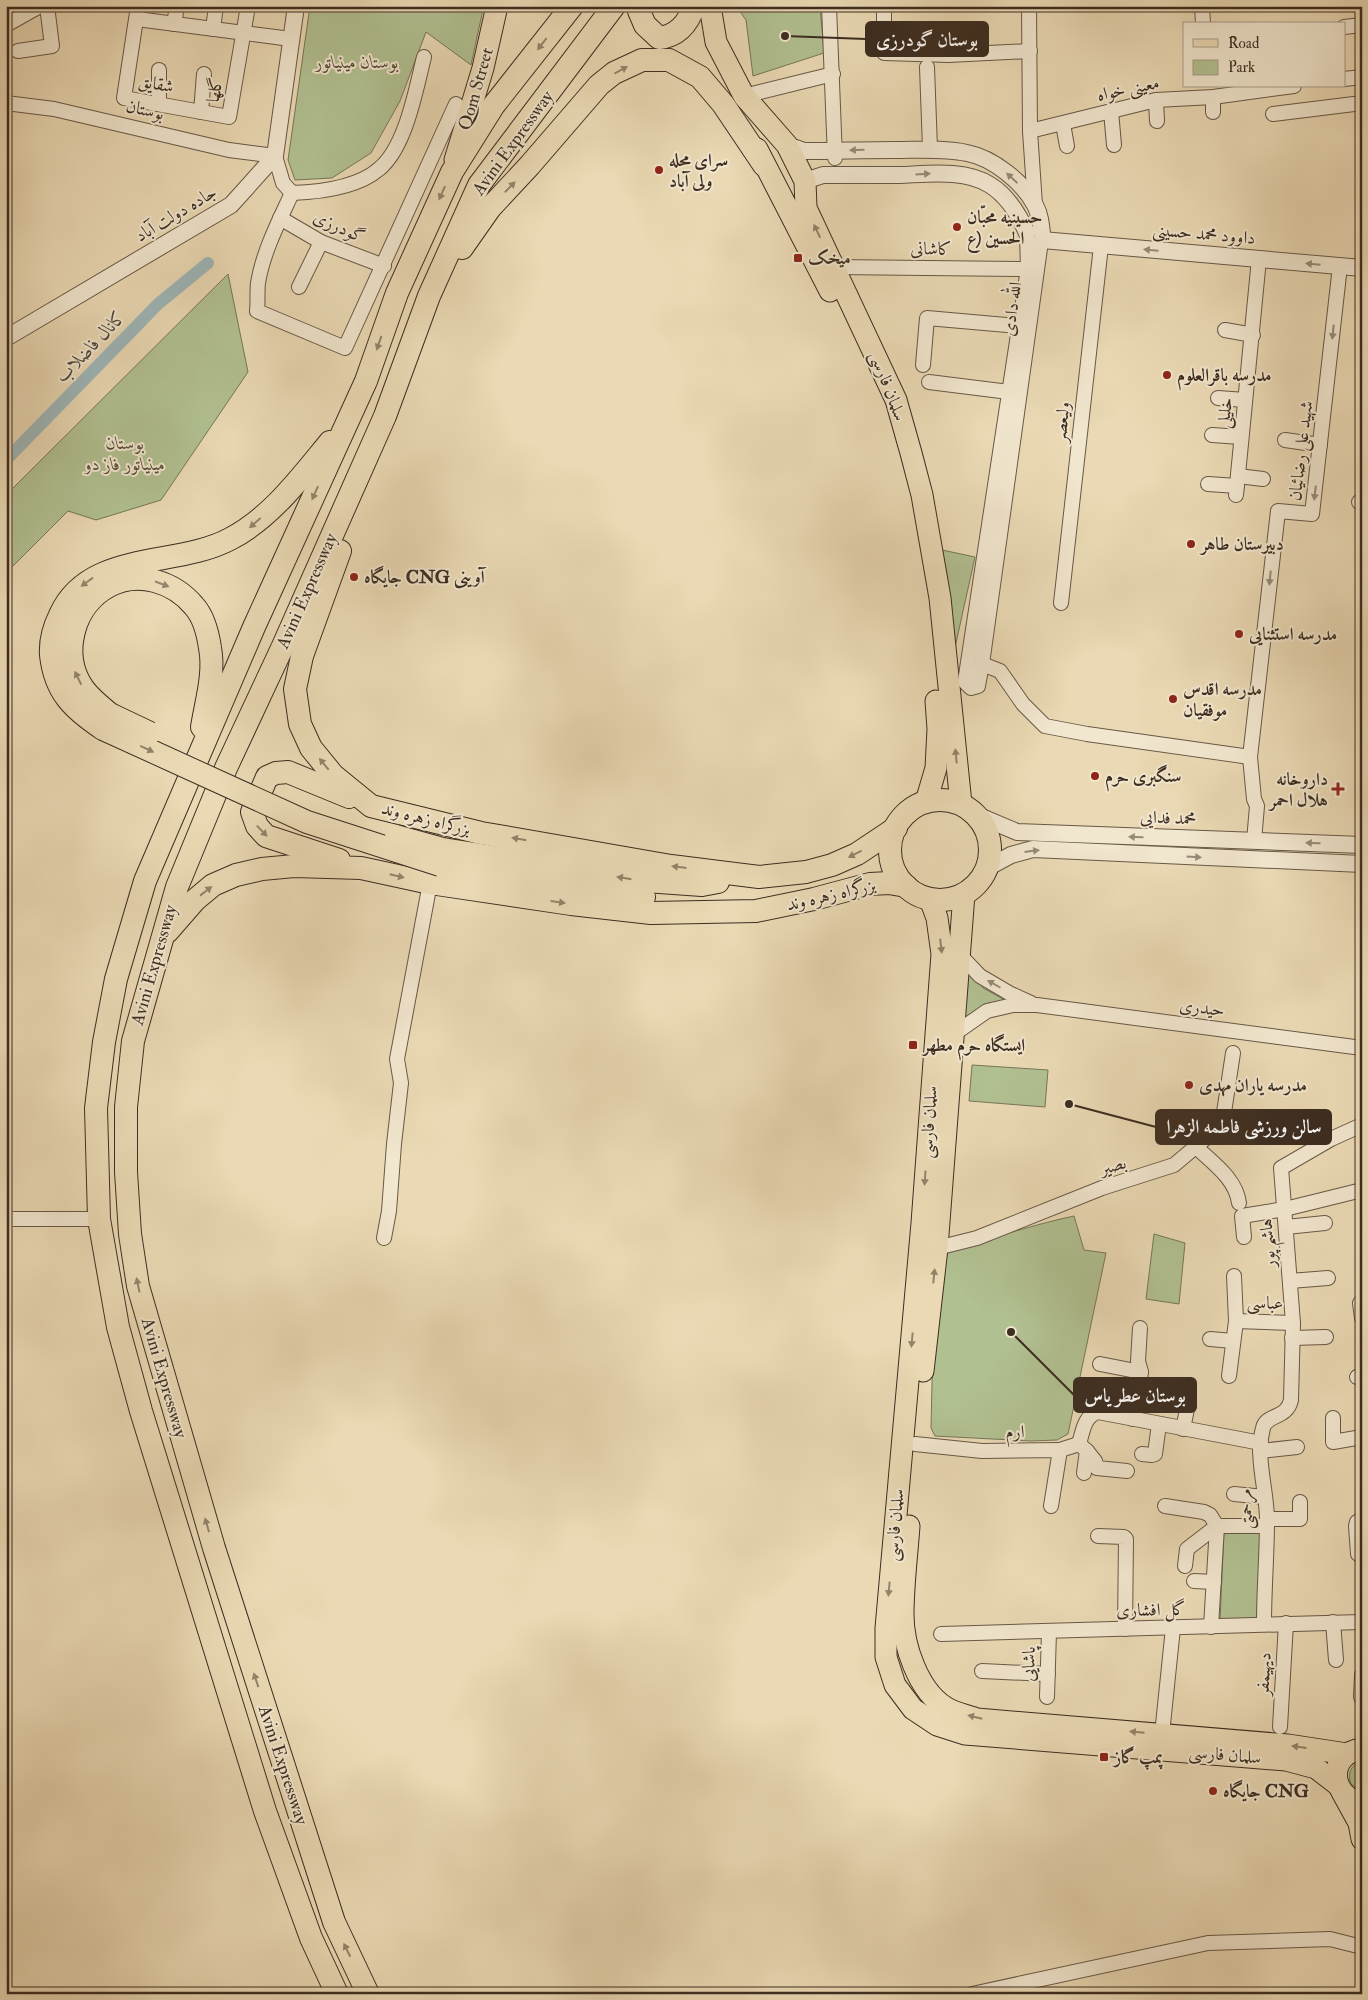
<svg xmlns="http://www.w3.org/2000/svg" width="1368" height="2000" font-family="'IM FELL Double Pica',Amiri,serif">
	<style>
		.green { fill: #b1c091; stroke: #767659 }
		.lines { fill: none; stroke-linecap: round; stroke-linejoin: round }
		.canal { stroke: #9eb7b9; stroke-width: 12 }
		.minor-casing { stroke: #685846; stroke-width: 16 }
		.tertiary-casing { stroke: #685846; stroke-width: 18 }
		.primary-casing { stroke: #3c2d21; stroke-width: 23 }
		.trunk-casing { stroke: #3c2d21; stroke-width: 24 }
		.minor { stroke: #f1e6ce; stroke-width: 14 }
		.tertiary { stroke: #f1e6ce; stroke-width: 16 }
		.primary { stroke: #ead9b4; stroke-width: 21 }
		.trunk { stroke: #ead9b4; stroke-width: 22 }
		.trunk-bridge-casing { stroke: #3c2d21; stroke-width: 24; stroke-linecap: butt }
		.trunk-bridge { stroke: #ead9b4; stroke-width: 22 }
		.oneway { fill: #93836a }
		.oneway2 { fill: #968a78 }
		.poi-dot { fill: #8f2418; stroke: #f1e6ce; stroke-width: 2 }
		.labels { text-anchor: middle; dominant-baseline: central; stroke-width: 4; stroke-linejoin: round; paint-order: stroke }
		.park-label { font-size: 18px; font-style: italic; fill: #534a37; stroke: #f1e6ce }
		.street-label { font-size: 18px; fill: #3c2d21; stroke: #f1e6ce }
		.poi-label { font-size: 18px; font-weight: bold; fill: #3c2d21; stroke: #f1e6ce; text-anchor: start }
		.water-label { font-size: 19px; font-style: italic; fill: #50493f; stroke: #f1e6ce }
		.leader { fill: none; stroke: #3c2d21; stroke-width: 2 }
		.callout-dot { fill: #3c2d21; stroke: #f1e6ce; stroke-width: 2 }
		.callout { fill: #3c2d21; stroke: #3c2d21; stroke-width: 2 }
		.callout-label { font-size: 19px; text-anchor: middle; font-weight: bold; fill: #fff }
	</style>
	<rect width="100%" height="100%" fill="#ead9b4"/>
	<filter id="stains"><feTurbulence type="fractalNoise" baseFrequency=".004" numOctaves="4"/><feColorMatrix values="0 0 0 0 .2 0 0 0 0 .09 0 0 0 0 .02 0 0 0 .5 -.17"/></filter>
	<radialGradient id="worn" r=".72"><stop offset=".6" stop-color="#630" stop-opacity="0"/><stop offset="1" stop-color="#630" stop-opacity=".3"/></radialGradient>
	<g class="green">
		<path d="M310,6h172v8l-11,51 -45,-33 -26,69 -29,52 -39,25 -37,2 -7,-20z"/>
		<path d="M736,6h84l4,47 -71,23 -7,-56z"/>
		<path d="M228,274l20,98 -87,128 -65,20 -28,-9 -62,62v-78z"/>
		<path d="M942,550l33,7 -21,95z"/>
		<path d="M972,973l11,15 22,12 -24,7 -16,13 2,-46z"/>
		<path d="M972,1065l76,5 -3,37 -76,-6z"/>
		<path d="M1074,1216l10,34 22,3 -38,181 -11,6 -26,1 -96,-5 -4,-8 2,-88 14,-91c43,-9 84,-24 127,-33z"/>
		<path d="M1154,1234l31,9 -6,61 -33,-5z"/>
		<path d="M1262,1530l-4,89 -38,2 4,-90z"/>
		<path d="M1362,1761v30l-11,-7c-4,-11 0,-20 11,-23z"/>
	</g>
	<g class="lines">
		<path class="canal" d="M6,460l152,-156 50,-41"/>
		<defs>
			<g id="minor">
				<path d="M138,6l-14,92 105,19 19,-111"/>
				<path d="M829,6l6,152"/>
				<path d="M1029,6l1,125 5,74"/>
				<path d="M1202,6l1,18"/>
				<path d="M884,10v43l64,2 82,-4"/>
				<path d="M137,19l154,20"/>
				<path d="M174,24l3,-18"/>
				<path d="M6,25l34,-19"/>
				<path d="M1344,27l18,-2"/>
				<path d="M213,29l3,-23"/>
				<path d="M18,51l34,-5 -5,-40"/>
				<path d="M927,67l3,82"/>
				<path d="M1344,79l18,-2"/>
				<path d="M744,96l89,-22"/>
				<path d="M1213,97v15"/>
				<path d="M1156,100l1,21"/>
				<path d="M6,103l48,6 175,41 46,6 8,27 9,10c29,-1 65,-5 87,-24 27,-22 37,-80 45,-112"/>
				<path d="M159,104v-34"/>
				<path d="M1111,111l3,34"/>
				<path d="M201,112l3,-38"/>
				<path d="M1273,114l89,-11"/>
				<path d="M1063,124l4,22"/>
				<path d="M1030,131l126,-31 57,-3 81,-11"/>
				<path d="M292,193c-13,28 -29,59 -34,90 -1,9 0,19 -1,28l88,37 111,-244"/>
				<path d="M280,218l41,24 63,24"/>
				<path d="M1027,233l1,36 -63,413 6,6 7,-2 4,-22 60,-430"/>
				<path d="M834,267l194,2"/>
				<path d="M299,287l22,-45"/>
				<path d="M1225,330l28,5"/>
				<path d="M923,365l4,-47 92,8"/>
				<path d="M929,382l80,10"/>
				<path d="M1218,398l27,2"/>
				<path d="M1212,435l29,2"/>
				<path d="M1285,440l35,5"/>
				<path d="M1238,476l25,3"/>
				<path d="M1208,484l29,2"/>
				<path d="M1236,495l23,-236"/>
				<path d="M1359,502h3"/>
				<path d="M1061,603l40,-357"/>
				<path d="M982,664l18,7 23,33 22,22 42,8 163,23"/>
				<path d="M1254,841l3,-35 -3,-7 -4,-42 28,-246 34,3 28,-248"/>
				<path d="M959,954l21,22 29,17 22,10"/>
				<path d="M954,1034l33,-23 26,-6h24l325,43"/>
				<path d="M1196,1147c17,16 40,32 43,56"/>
				<path d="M6,1219h93"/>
				<path d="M1286,1227l39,-4"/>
				<path d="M1244,1237l-2,-21 43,-7 77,-19"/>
				<path d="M384,1238l5,-27 5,-67 7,-61 -4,-24 33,-176"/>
				<path d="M937,1248l40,-10 125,-50 72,-23 32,-27 17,-19 10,-66"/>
				<path d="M1290,1281l38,-3"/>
				<path d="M1360,1303l2,15"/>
				<path d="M1236,1321l57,2"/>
				<path d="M1292,1338l34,-1"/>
				<path d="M1210,1339l23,2"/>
				<path d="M1100,1364l41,8"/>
				<path d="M1229,1376l7,-55 -2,-45"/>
				<path d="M1357,1377l5,1"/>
				<path d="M1333,1418v24l29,-5"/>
				<path d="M1133,1419l8,-47 -3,-11 2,-33"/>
				<path d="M1183,1429l4,-20"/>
				<path d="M915,1444l67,7 78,-1 -9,56"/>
				<path d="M1079,1444c4,-13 5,-28 19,-32l163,31"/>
				<path d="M1060,1450l19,-6 8,7 -3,22"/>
				<path d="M1087,1451l8,10 2,7 30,3"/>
				<path d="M1260,1451l37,-4"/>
				<path d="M1142,1454l10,1 3,-1 4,-30"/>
				<path d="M1234,1494l31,3"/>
				<path d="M1165,1506l39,6 6,3 7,11h50"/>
				<path d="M1267,1519h33v-17"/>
				<path d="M1098,1536l26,1 2,2 -1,90"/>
				<path d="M1358,1554l-2,-28 1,-4 5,-2"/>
				<path d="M1185,1566l2,-17 30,-23"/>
				<path d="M1194,1581l20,1"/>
				<path d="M1333,1622l3,38"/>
				<path d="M1264,1624c0,-35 3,-69 3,-104 0,-30 -12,-62 -4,-92 3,-14 24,-9 28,-28l2,-77 -12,-155 50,-29 31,-14"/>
				<path d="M1211,1627l6,-101"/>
				<path d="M941,1634l421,-12"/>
				<path d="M982,1671l66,3"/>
				<path d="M1047,1697l2,-65"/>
				<path d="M1361,1697l1,-22"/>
				<path d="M1280,1727l6,-104"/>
				<path d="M1162,1734l11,-106"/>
				<path d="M972,1994l236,-51 122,-4 32,8"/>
			</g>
			<g id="tertiary">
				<path d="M787,145l17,6c30,0 61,-1 91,-1 24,0 49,-2 72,3 26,5 56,29 68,52 5,9 6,19 7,29"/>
				<path d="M805,181l18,-6c25,0 51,0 77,0 28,-1 65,-6 90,10 18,11 29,30 37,48"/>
				<path d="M1042,240l320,28"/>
				<path d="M6,338l225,-133 44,-49 21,-150"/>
				<path d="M977,815l40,17 345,13"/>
				<path d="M987,868l24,-13 22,-6 329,15"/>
			</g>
			<g id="primary">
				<path d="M710,6l6,36 28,54 43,49 18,36 1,27 90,192 15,53 11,42 18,103 21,206"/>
				<path d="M757,149l73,142"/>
				<path d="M455,160l28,-92 14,-62"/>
				<path d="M926,802l10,-34 2,-39 -2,-28"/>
				<path d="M930,899l7,19 5,36 -20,269 -36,405v29l9,28 18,24 24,16 28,9 321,26 30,8 22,17"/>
				<path d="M923,1371l14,-123 27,-354"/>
				<path d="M909,1526c-2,29 -6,59 -6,89 0,30 15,75 42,92 9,6 22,8 32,12l311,26 59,9"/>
				<path d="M1362,1749c-34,4 -34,47 0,54"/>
				<path d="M1342,1792l17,31 3,16"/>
			</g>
			<g id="trunk">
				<path d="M641,6l-2,5 6,14 14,13c18,-2 29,-14 35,-32"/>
				<path d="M462,248l28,-40 40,-43 69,-80 15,-12 28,-13h27l31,17 23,27 41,61"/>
				<path d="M340,551l-38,105 -7,33 5,35 11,24 22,27 38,31 110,27 190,33 88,11 47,-5 26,-7 25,-11 39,-26"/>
				<path d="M110,714c-10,-8 -20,-16 -27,-26 -23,-34 -10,-83 26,-102 29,-16 65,-4 85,20 10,11 14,28 16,42 5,25 -4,54 -8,79"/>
				<path d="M103,729c-30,-20 -48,-37 -52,-74 -1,-14 3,-28 9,-40 29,-65 116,-47 170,-76 41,-21 71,-62 100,-97"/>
				<circle cx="940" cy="850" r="50"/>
				<path d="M443,849l202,32 57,4 16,-3"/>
				<path d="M339,860l-73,-24 -9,-10 -5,-14 15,-35 9,-4 12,-1 61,25"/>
				<path d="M440,865l204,32"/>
				<path d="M168,931l27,-31 18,-15 23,-10 26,-6 32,-3 67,2 69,15 141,21 80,9 105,-2 58,-12 56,-15 19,-1 17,3"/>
				<path d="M337,1994l-26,-56 -46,-127 -124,-400 -23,-84 -19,-108 -3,-111 8,-66 12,-63 29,-98 109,-254 112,-246 31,-88 55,-121 42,-67 78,-99"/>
				<path d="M368,1994l-34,-72 -120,-374 -76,-262 -8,-52 -4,-62v-65l7,-66 44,-154 49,-119 57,-122 102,-230 44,-120 50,-111 135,-179"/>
			</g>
		</defs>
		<use href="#minor" class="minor-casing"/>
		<use href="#tertiary" class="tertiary-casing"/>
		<use href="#primary" class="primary-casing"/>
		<use href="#trunk" class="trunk-casing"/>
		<use href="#minor" class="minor"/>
		<use href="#tertiary" class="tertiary"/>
		<use href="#primary" class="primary"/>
		<use href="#trunk" class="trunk"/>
		<defs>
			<g id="trunk-bridge">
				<path d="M110,714l40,19"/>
				<path d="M103,729l204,93 133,43"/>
				<path d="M396,836l47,13"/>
			</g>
		</defs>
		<use href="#trunk-bridge" class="trunk-bridge-casing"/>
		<use href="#trunk-bridge" class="trunk-bridge"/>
	</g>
	<defs><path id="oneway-solid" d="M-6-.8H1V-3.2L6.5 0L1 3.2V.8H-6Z" transform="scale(1.25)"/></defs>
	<g class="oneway">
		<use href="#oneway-solid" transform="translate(542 44) rotate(128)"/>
		<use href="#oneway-solid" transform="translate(621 70) rotate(-29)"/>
		<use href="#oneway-solid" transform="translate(510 187) rotate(-46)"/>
		<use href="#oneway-solid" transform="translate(442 193) rotate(114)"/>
		<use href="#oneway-solid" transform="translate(817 231) rotate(-115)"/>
		<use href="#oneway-solid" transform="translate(379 343) rotate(109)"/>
		<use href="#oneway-solid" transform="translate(315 493) rotate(114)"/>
		<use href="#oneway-solid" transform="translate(255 523) rotate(139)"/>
		<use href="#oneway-solid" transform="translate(87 582) rotate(144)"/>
		<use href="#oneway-solid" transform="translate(162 584) rotate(21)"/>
		<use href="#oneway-solid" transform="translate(78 678) rotate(-116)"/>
		<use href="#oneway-solid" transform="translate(147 749) rotate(25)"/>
		<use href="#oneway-solid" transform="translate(956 756) rotate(-96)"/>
		<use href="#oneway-solid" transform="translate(324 764) rotate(-129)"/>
		<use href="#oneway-solid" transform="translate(262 831) rotate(46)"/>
		<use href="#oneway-solid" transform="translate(519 839) rotate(-170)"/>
		<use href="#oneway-solid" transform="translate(855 854) rotate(153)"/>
		<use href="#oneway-solid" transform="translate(679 867) rotate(-173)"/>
		<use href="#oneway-solid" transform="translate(397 876) rotate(13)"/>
		<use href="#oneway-solid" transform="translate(624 878) rotate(-171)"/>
		<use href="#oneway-solid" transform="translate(206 891) rotate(-38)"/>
		<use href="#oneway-solid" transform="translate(558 902) rotate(8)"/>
		<use href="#oneway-solid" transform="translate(941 946) rotate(83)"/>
		<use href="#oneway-solid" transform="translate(925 1178) rotate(94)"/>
		<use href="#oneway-solid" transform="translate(934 1276) rotate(-84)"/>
		<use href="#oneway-solid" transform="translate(138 1285) rotate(-102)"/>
		<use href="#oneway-solid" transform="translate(912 1340) rotate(95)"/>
		<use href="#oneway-solid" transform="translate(207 1525) rotate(-106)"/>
		<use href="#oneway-solid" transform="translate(889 1589) rotate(95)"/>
		<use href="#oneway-solid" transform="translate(256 1680) rotate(-108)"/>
		<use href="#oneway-solid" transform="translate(975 1717) rotate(-166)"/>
		<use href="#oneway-solid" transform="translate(1137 1732) rotate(-175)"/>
		<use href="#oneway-solid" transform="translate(1299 1747) rotate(-172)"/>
		<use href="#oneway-solid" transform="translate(347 1950) rotate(-116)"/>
	</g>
	<g class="oneway2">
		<use href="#oneway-solid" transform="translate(857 150) rotate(179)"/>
		<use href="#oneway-solid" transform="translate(923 174) rotate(-3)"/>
		<use href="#oneway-solid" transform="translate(1012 178) rotate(-137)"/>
		<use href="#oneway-solid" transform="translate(1151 250) rotate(-175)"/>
		<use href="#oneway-solid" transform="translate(1313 264) rotate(-175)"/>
		<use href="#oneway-solid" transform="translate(1333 332) rotate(96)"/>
		<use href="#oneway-solid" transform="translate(1315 493) rotate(97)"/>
		<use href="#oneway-solid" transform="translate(1270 578) rotate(96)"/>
		<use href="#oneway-solid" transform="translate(1136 837) rotate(-178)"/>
		<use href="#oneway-solid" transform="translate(1313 843) rotate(-178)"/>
		<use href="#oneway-solid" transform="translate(1032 851) rotate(-7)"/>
		<use href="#oneway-solid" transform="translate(1194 857) rotate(3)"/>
		<use href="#oneway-solid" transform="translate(994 984) rotate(-150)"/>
	</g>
	<g class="poi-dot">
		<circle cx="659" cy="170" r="5"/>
		<circle cx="957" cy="227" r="5"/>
		<rect x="793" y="253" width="10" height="10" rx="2.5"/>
		<circle cx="1167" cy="375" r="5"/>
		<circle cx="1191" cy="544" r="5"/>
		<circle cx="354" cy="577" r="5"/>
		<circle cx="1239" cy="634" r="5"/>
		<circle cx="1173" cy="699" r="5"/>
		<circle cx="1095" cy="776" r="5"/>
		<path d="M1335.5 781.5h5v5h5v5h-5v5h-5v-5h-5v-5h5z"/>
		<rect x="908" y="1040" width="10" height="10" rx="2.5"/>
		<circle cx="1189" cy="1085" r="5"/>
		<rect x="1099" y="1752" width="10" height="10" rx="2.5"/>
		<circle cx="1213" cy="1791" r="5"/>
	</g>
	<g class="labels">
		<g class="park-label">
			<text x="357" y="62">بوستان مینیاتور</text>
			<text x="125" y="443">بوستان<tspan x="125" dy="21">مینیاتور فاز دو</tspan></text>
		</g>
		<g class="street-label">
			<text transform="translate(156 84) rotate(10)">شقایق</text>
			<text transform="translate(476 89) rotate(-74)">Qom Street</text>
			<text transform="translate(1128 89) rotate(-12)">معینی خواه</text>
			<text transform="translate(215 90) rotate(-80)">گلها</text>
			<text transform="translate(145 110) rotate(13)">بوستان</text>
			<text transform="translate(513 143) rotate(-54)">Avini Expressway</text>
			<text transform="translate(176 214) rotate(-31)">جاده دولت آباد</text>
			<text transform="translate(339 227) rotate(24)">گودرزی</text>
			<text transform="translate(1204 234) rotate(5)">داوود محمد حسینی</text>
			<text transform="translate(931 249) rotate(1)">کاشانی</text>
			<text transform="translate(1012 309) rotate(-82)">الله دادی</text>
			<text transform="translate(888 386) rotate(69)">سلمان فارسی</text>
			<text transform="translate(1225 413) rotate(-84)">خلیلی</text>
			<text transform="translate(1062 422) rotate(-84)">ولیعصر</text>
			<text transform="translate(1301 451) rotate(-83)">شهید علی رضائیان</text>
			<text transform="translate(307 591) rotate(-66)">Avini Expressway</text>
			<text transform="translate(1168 818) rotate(2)">محمد فدایی</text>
			<text transform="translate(426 819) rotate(14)">بزرگراه زهره وند</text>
			<text transform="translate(831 895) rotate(-13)">بزرگراه زهره وند</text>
			<text transform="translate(154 965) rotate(-74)">Avini Expressway</text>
			<text transform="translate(1202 1008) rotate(7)">حیدری</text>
			<text transform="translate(929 1122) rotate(-86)">سلمان فارسی</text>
			<text transform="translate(1113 1166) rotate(-17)">بصیر</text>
			<text transform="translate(1268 1243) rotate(-94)">هاشم پور</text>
			<text transform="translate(1265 1303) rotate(2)">عباسی</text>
			<text transform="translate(164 1378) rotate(74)">Avini Expressway</text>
			<text transform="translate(1015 1432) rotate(-1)">ارم</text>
			<text transform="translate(1246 1509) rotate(-93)">مرحمتی</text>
			<text transform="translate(895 1525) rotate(-85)">سلمان فارسی</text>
			<text transform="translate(1151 1610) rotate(-1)">گل افشاری</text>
			<text transform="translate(1029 1664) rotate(-89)">پاشایی</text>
			<text transform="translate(1264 1674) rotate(-87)">دیهیمفر</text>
			<text transform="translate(1225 1755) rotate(5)">سلمان فارسی</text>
			<text transform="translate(283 1765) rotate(72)">Avini Expressway</text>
		</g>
		<g class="poi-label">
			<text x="669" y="160">سرای محله<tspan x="669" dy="21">ولی آباد</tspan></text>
			<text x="967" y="217">حسینیه محبّان<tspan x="967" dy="21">الحسین (ع</tspan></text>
			<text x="808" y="258">میخک</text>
			<text x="1177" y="375">مدرسه باقرالعلوم</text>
			<text x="1201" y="544">دبیرستان طاهر</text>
			<text x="364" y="577">جایگاه CNG آوینی</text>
			<text x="1249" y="634">مدرسه استثنایی</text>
			<text x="1183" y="689">مدرسه اقدس<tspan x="1183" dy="21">موفقیان</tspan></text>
			<text x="1105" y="776">سنگبری حرم</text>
			<text x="1328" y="779" text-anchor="end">داروخانه<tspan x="1328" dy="21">هلال احمر</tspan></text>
			<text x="923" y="1045">ایستگاه حرم مطهر</text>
			<text x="1199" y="1085">مدرسه یاران مهدی</text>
			<text x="1114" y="1757">پمپ گاز</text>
			<text x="1223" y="1791">جایگاه CNG</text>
		</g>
		<g class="water-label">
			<text transform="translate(91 346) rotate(-46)">کانال فاضلاب</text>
		</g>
	</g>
	<path class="leader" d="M785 36L866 39M1069 1104L1156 1127M1011 1332L1074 1395"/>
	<g class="callout-dot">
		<circle cx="785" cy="36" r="5"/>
		<circle cx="1069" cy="1104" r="5"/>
		<circle cx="1011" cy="1332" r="5"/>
	</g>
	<g class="callout">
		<rect x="866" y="22" width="122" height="34" rx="5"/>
		<rect x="1156" y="1110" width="175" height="34" rx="5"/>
		<rect x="1074" y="1378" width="122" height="34" rx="5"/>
	</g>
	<g class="callout-label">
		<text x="927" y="46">بوستان گودرزی</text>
		<text x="1244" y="1133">سالن ورزشی فاطمه الزهرا</text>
		<text x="1135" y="1402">بوستان عطر یاس</text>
	</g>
	<rect width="1368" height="2000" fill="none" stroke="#ead9b4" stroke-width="25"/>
	<rect x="8" y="8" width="1353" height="1985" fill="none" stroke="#3c2d21" stroke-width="2.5"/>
	<rect x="12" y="12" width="1343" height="1975" fill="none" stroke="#3c2d21"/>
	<rect x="1183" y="22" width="162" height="65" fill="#f1e6ce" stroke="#a99c89"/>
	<rect x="1193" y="39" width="25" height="8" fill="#ead9b4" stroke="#a99c89"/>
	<text x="1228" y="48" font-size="15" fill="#3c2d21">Road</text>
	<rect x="1193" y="60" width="25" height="15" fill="#b1c091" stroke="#a99c89"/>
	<text x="1228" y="72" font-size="15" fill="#3c2d21">Park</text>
	<rect width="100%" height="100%" filter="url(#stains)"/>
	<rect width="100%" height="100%" fill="url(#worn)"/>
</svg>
